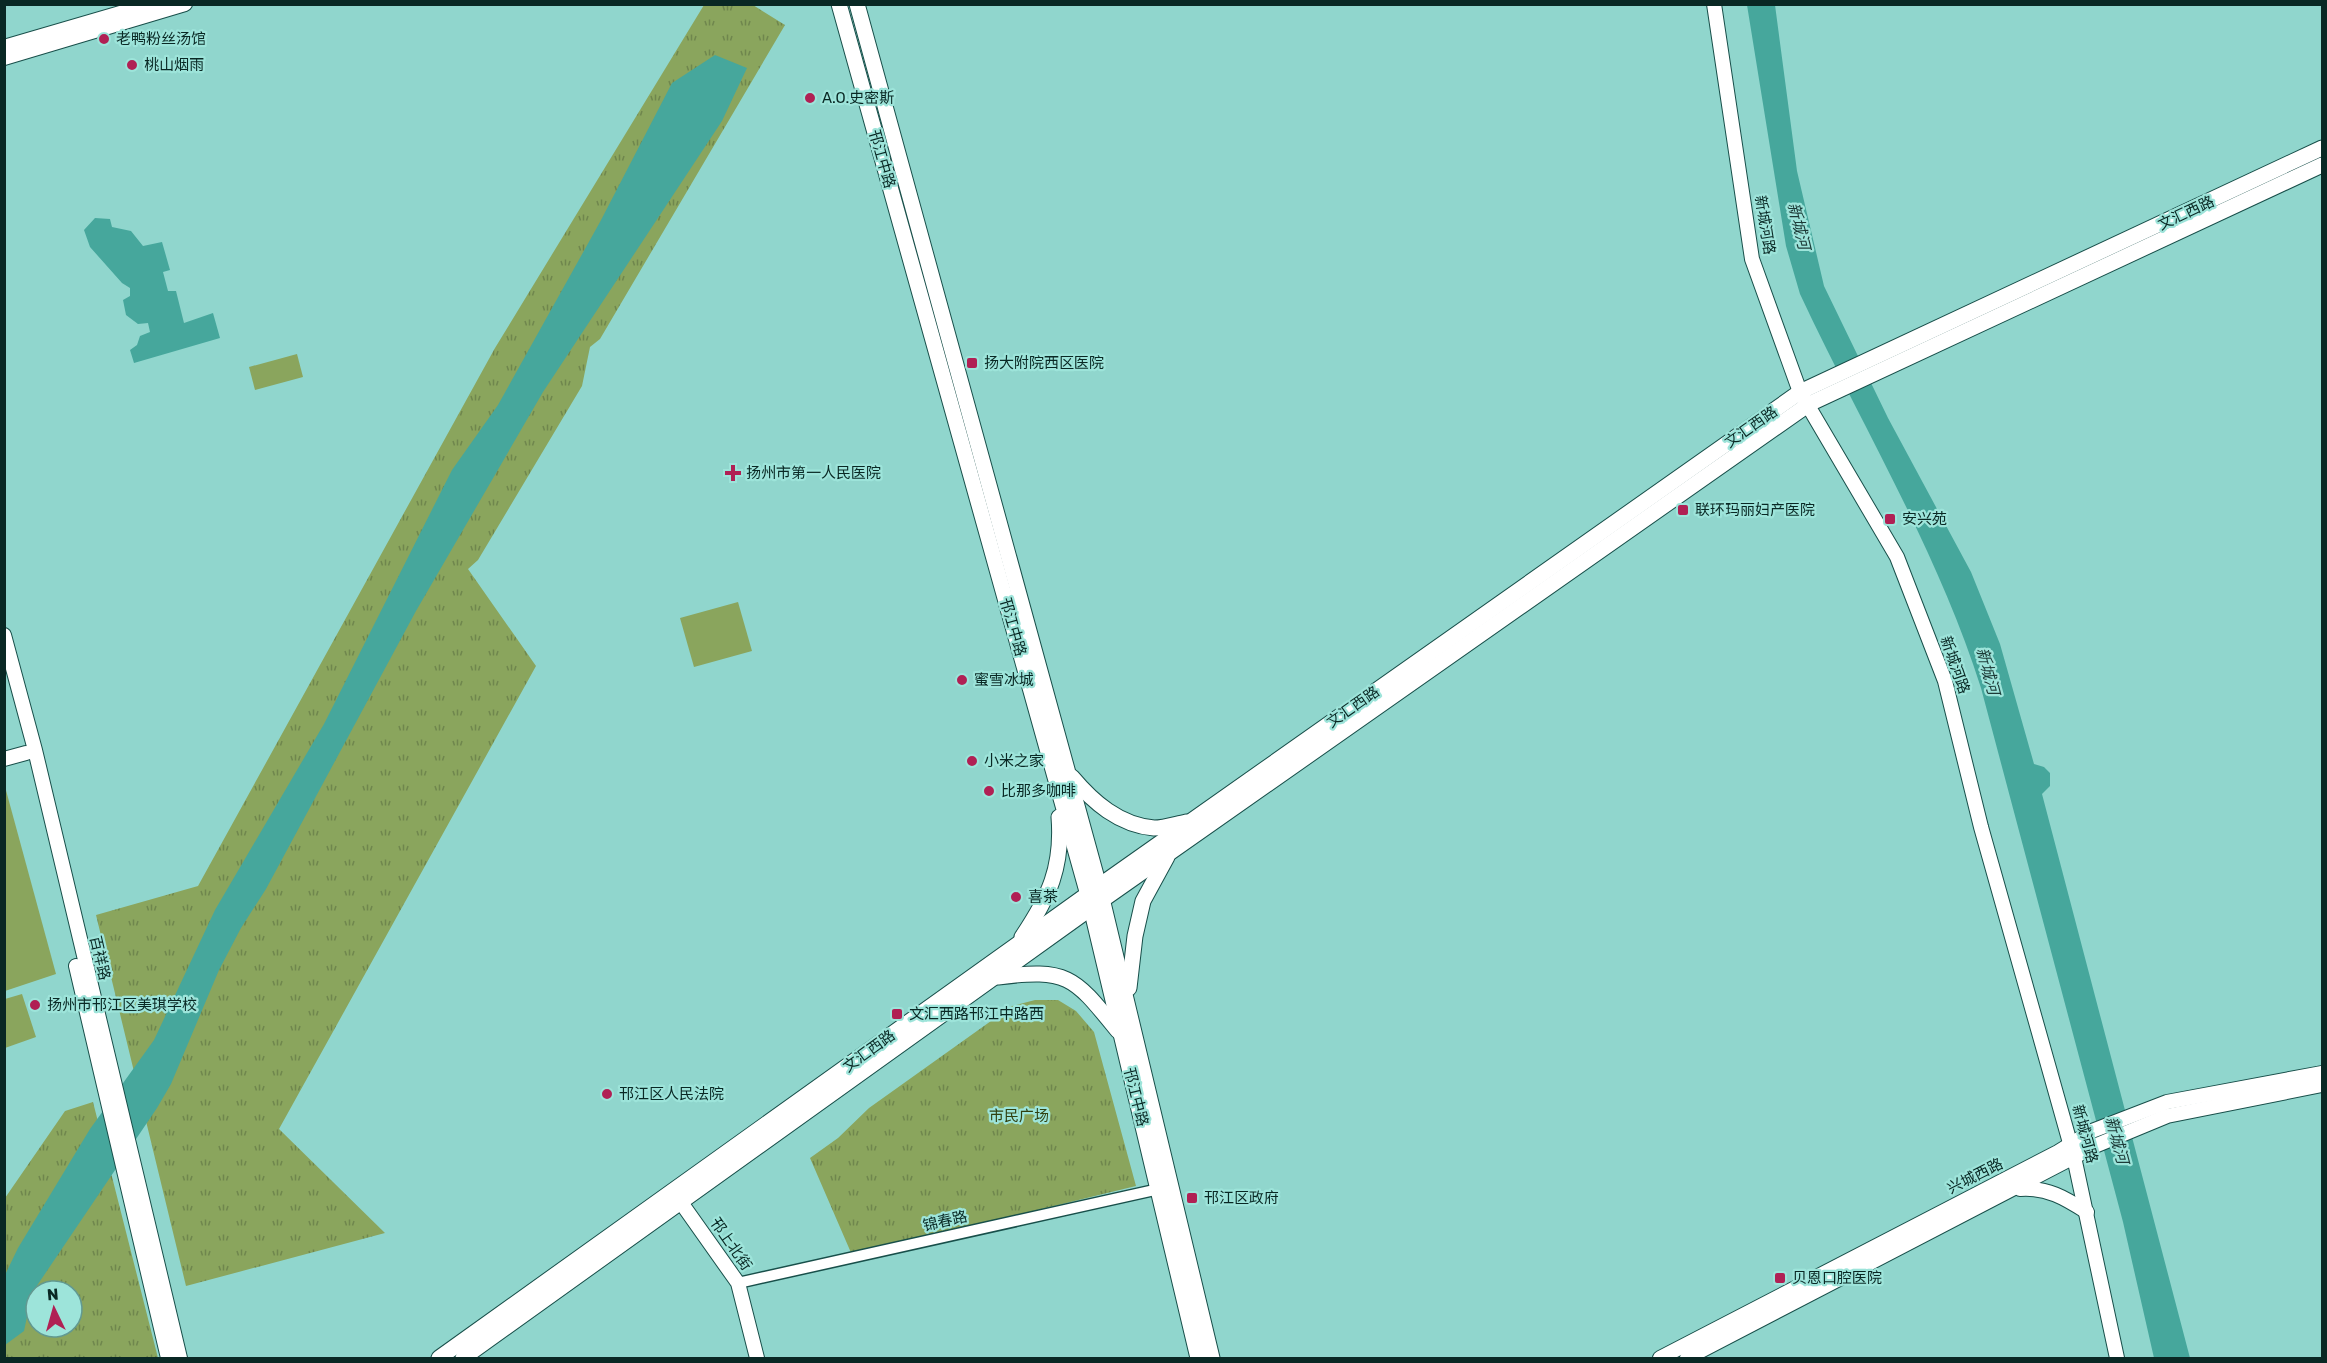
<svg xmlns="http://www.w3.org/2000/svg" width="2327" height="1363" font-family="Rubik,'Noto Sans SC',sans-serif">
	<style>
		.grass { fill: url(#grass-tufts); fill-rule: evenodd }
		.garden { fill: #8aa55d }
		.water { fill: #46a79c }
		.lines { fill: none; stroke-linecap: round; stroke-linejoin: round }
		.minor-casing { stroke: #184f4a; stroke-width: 13 }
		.tertiary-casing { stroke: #184f4a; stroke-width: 16 }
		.secondary-casing { stroke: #184f4a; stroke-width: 17 }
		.minor { stroke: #fff; stroke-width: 10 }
		.tertiary { stroke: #fff; stroke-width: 14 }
		.secondary { stroke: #fff; stroke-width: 15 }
		.poi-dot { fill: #b02054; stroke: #9de4da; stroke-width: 2 }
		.labels { text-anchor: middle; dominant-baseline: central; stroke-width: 4.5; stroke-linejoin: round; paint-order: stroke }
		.poi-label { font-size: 15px; fill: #092824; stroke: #9de4da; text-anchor: start }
		.street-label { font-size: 15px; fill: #092824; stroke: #9de4da }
		.park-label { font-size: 15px; fill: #304010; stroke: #9de4da }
		.water-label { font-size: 16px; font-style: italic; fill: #1c3a37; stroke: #9de4da }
	</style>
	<defs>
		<pattern id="grass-tufts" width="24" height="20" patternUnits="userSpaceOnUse" patternTransform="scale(1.5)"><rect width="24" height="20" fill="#8aa55d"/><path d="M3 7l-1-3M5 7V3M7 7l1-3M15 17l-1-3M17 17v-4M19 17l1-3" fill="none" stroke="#6f864d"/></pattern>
	</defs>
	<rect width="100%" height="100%" fill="#90d6cd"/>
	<g class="grass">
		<path d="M704,5h49l32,20 -185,314 -10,8 -8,39 -104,174 -10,9 68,97 -257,463 106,104 -199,53 -90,-371 102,-29 297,-538z"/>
		<path d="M1035,1000h23l18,11 18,21 42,154 -284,69 -42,-97 28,-20 31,-30 143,-102z"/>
		<path d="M93,1102l65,256h-153v-160l60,-87zM36,1291h36v36h-36z"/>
	</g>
	<g class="garden">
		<path d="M297,354l6,23 -48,13 -6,-23z"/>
		<path d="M738,602l14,49 -58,16 -14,-49z"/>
		<path d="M4,783l52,191 -51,17 -1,-1z"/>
		<path d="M22,994l14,43 -31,11v-49z"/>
	</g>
	<g class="water">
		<path d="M1747,5h28l22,166 27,115 64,132 83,154 29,72 34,120 10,3 6,6v13l-8,8 148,564h-36l-31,-136 -142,-534c-44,-139 -120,-263 -181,-394l-14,-48z"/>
		<path d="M715,55l32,13 -25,53 -179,271 -127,219 -150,278 -25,39 -22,42 -48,114 -14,24 -125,185 -8,38 -19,14 -1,-68 14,-29 72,-119 64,-89 61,-130 109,-186 128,-254 46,-65 102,-183 72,-139z"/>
		<path d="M95,218l15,1 2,8 19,4 12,15 19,-4 8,28 -7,2 5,19h8l8,32 29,-10 7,25 -86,25 -4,-13 7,-5 3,-9 10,-4 -2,-9 -10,1 -12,-9 -3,-15 7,-4v-8l-8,-5 -32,-36 -6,-17z"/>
	</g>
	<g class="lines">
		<defs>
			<path id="minor" d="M738,1283l421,-94"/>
			<g id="tertiary">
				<path d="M1714,4l38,255 48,133 97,165 48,124 36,146 93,330 43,201"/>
				<path d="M4,47l147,-43"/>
				<path d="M4,58l181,-54"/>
				<path d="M4,635l31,115 145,608"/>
				<path d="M4,759l22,-6"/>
				<path d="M76,966l92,392"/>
				<path d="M2020,1189c27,-2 45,9 67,23"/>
				<path d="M675,1194l63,89 19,75"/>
				<path d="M1660,1358l398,-206 34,-21 75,-29 155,-29"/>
				<path d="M1687,1358l410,-213 70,-29 155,-31"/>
			</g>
			<g id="secondary">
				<path d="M839,4l249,891 110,463"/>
				<path d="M857,4l242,882 113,472"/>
				<path d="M1072,777c21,25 47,48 82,51 10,0 22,-4 32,-6"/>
				<path d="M1022,937c27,-40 41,-70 37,-120"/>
				<path d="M998,977c71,-9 76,0 120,54"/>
				<path d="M1129,988l6,-52 8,-35 24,-44"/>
				<path d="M439,1358l660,-472 701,-494 522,-244"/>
				<path d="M463,1358l628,-450 718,-504 513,-239"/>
			</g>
		</defs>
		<use href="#minor" class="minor-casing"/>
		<use href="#tertiary" class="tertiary-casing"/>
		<use href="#secondary" class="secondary-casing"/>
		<use href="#minor" class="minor"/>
		<use href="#tertiary" class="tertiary"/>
		<use href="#secondary" class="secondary"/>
	</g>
	<g class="poi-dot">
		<circle cx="104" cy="39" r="6"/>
		<circle cx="132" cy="65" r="6"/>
		<circle cx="810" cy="98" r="6"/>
		<rect x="966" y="357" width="12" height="12" rx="3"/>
		<path d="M730 464h6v6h6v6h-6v6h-6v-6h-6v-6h6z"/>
		<rect x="1677" y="504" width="12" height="12" rx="3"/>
		<rect x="1884" y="513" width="12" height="12" rx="3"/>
		<circle cx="962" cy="680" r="6"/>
		<circle cx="972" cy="761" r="6"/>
		<circle cx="989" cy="791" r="6"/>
		<circle cx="1016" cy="897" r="6"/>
		<circle cx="35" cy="1005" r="6"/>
		<rect x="891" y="1008" width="12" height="12" rx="3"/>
		<circle cx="607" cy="1094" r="6"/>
		<rect x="1186" y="1192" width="12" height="12" rx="3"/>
		<rect x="1774" y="1272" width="12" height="12" rx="3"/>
	</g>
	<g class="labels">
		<g class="poi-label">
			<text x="116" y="39">老鸭粉丝汤馆</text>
			<text x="144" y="65">桃山烟雨</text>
			<text x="822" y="98">A.O.史密斯</text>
			<text x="984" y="363">扬大附院西区医院</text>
			<text x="746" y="473">扬州市第一人民医院</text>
			<text x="1695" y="510">联环玛丽妇产医院</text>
			<text x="1902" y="519">安兴苑</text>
			<text x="974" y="680">蜜雪冰城</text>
			<text x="984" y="761">小米之家</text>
			<text x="1001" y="791">比那多咖啡</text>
			<text x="1028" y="897">喜茶</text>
			<text x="47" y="1005">扬州市邗江区美琪学校</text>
			<text x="909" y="1014">文汇西路邗江中路西</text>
			<text x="619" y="1094">邗江区人民法院</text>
			<text x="1204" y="1198">邗江区政府</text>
			<text x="1792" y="1278">贝恩口腔医院</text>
		</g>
		<g class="street-label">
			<text transform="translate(882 159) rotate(74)">邗江中路</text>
			<text transform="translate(2186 213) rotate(-25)">文汇西路</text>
			<text transform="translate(1765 225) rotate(81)">新城河路</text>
			<text transform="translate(1751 427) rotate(-35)">文汇西路</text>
			<text transform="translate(1013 627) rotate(74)">邗江中路</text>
			<text transform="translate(1955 665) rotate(71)">新城河路</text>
			<text transform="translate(1353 707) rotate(-35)">文汇西路</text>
			<text transform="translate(100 958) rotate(77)">百祥路</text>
			<text transform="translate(869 1051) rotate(-36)">文汇西路</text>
			<text transform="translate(1136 1097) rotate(76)">邗江中路</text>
			<text transform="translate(2085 1134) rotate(75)">新城河路</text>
			<text transform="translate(1975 1176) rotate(-27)">兴城西路</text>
			<text transform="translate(945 1221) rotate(-13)">锦春路</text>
			<text transform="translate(731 1244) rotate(55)">邗上北街</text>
		</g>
		<g class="park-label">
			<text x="1019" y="1116">市民广场</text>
		</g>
		<g class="water-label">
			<text transform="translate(1799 226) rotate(76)">新城河</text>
			<text transform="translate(1988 671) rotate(75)">新城河</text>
			<text transform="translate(2117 1140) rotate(75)">新城河</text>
		</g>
	</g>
	<rect width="2327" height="1363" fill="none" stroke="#092824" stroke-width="12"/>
	<g transform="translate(54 1309) rotate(355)"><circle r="28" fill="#9de4da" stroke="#629991" stroke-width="1.5"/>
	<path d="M0-4.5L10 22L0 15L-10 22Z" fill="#b02054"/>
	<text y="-9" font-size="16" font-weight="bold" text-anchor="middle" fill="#092824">N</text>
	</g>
</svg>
